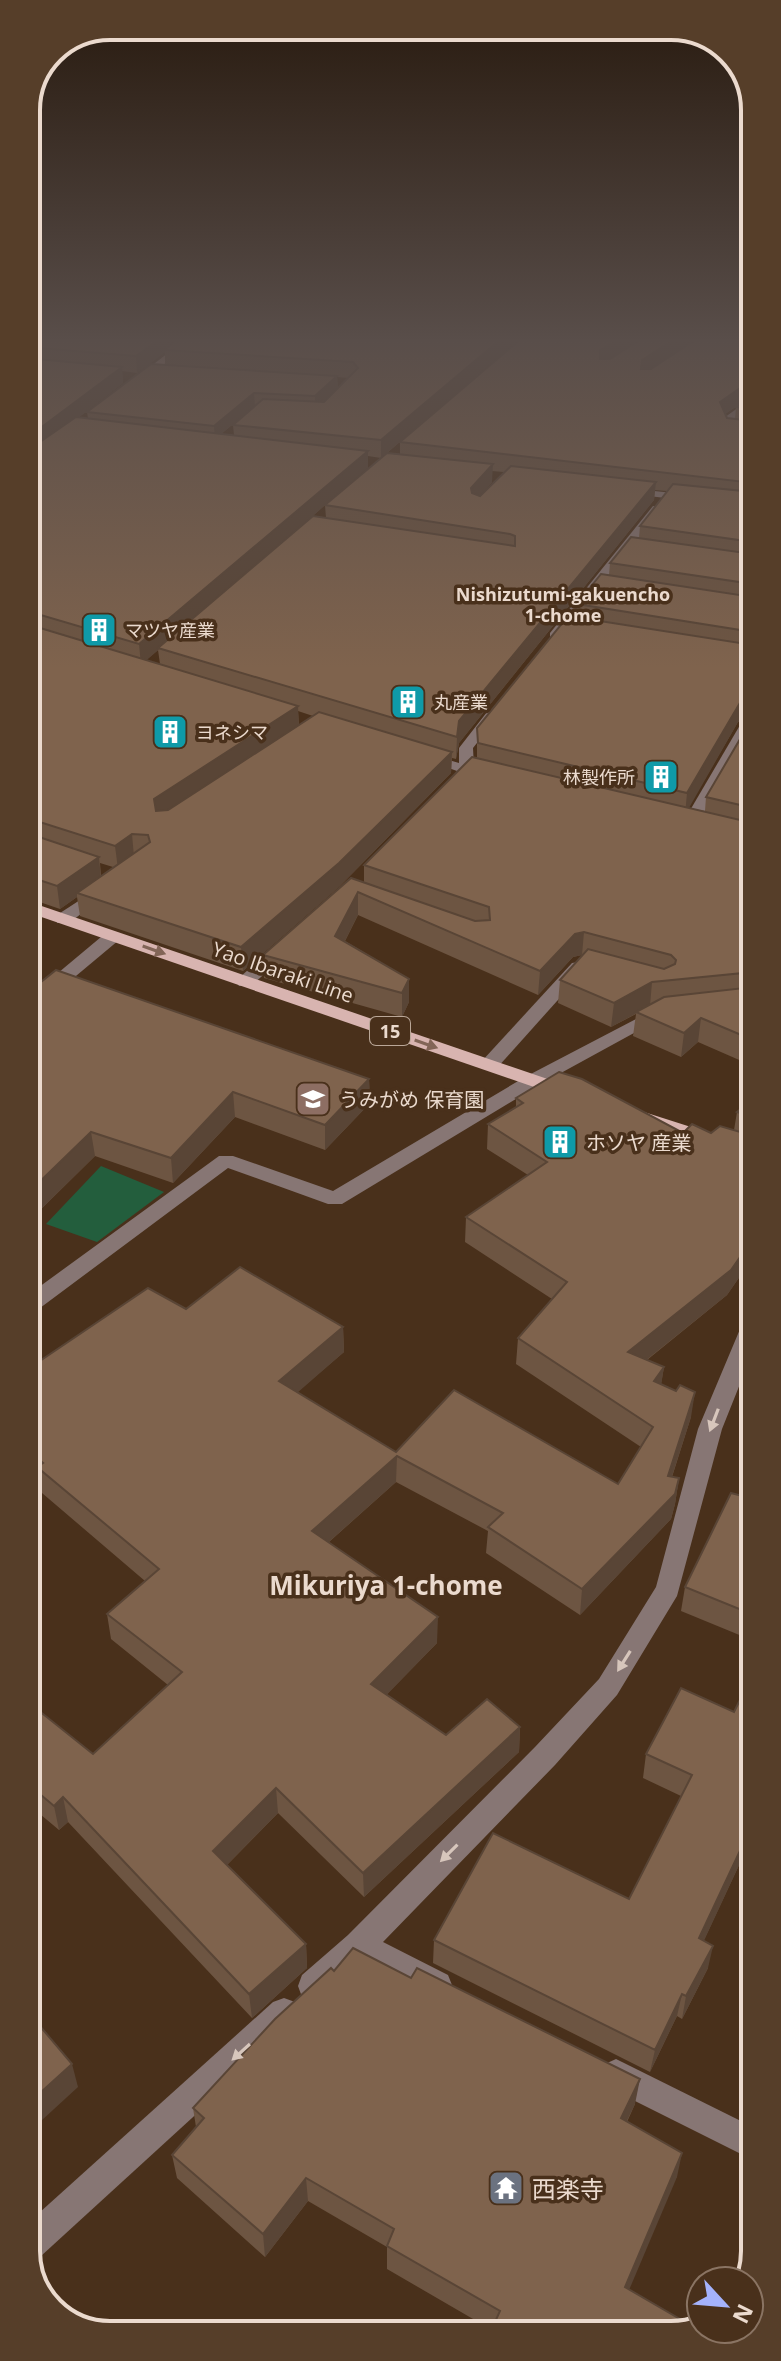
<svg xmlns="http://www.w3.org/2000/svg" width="781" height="2361" font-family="'Open Sans','Noto Sans JP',sans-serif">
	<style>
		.green { fill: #235e3d }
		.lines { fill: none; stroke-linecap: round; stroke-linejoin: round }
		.minor { fill: #877674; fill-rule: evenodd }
		.major { fill: #d8b4b0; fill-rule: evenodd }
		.wall { fill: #6d5542; fill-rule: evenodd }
		.shaded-wall { fill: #594536 }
		.building { fill: #7f634d; stroke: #594536; stroke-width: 2 }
		.oneway { fill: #826557 }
		.oneway2 { fill: #d7c6bc }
		.labels { text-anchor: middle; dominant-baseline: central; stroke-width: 7; stroke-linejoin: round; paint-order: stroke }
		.far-neighbourhood-label { font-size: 18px; font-weight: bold; fill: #ebdace; stroke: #49301b }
		.far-poi-label { font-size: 18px; fill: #ebdace; stroke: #49301b; text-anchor: start }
		.shield { fill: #49301b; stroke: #baa798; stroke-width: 2 }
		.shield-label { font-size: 18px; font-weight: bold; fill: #ebdace }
		.street-label { font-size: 20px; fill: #ebdace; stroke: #49301b }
		.poi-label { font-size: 20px; fill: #ebdace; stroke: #49301b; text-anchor: start }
		.near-poi-label { font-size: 24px; fill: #ebdace; stroke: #49301b; text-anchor: start }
		.near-neighbourhood-label { font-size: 26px; font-weight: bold; fill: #ebdace; stroke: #49301b }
		.rim { fill: none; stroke: #ebdace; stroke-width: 4 }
	</style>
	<rect width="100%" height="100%" fill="#49301b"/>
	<path class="green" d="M101,1166l63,26 -67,50 -51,-18z"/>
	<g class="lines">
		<g class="minor">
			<path d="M753,397v8l-23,18 3,4 20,2v6l-28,-3 -4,-12z"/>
			<path d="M627,488l64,7 6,3 -6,3 -68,-8 -2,-2z"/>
			<path d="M653,506l10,2 -103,131h-10v-6z"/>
			<path d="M492,711l7,4 -26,33 1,19 17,5v6l-21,-3 -6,6h-10l-2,-3 5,-7 -39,-14 7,-4 34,10v-15l28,-36z"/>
			<path d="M743,720h10v7l-55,97 -8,5 -5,-2 -3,-3z"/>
			<path d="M100,887l6,2v6l-37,28h-12v-8z"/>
			<path d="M113,931l8,5 -2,4 -67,56h-12l-3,-4 3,-4 67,-56z"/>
			<path d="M283,943l8,5 -2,4 -38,34h-12l-3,-4 3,-4 38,-34z"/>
			<path d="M578,962l6,1 3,4 -3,4 -88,98h-14l-2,-4 2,-4 90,-98z"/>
			<path d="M659,1007l6,1 3,4 -3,4 -126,69 -197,119h-14l-100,-36 -192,143 -8,2v-18l191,-139h14l100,35 192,-114z"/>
			<path d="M754,1314v35l-32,80 -45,167 -60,99 -62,70 -172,177 65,33 4,10 -4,10 -11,5 -75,-38 -38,35 -11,4 -11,-4 -4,-11 4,-11 46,-40 187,-188 64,-68 57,-92 42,-158 45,-107 3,-5z"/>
			<path d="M284,1998l11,4 4,11 -4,11 -254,232 -12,5v-39l244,-220z"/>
			<path d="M616,2059l139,69v33l-150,-75 -5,-11 5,-11z"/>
		</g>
		<g class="major">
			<path d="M187,338h10l-55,44h-6v-4z"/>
			<path d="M27,901l544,186 2,4 -9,6 -7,-2 -530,-183z"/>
			<path d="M644,1112l72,23 3,4 -10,6 -72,-23 -3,-4z"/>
		</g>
	</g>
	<g class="wall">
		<path d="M26,338h494l-133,115 13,1v-12l353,-104v728l-55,-24 -17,15 -48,-21 3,-22 -25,13 -53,-24 2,-23 22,-25 -9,2 -35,38 -180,-80 -13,26 64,38v23l-7,15 -138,-39 -1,-23 101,-73v-17l113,-107v-30l99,-110 1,-14 32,-29 1,-12 29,-25 1,-12 27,-35 -12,-1 -1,10 -195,243 -3,16 -4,-1 -1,15 -111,113 -97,85 -163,-55 -3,-19 -17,12 -32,-11 -1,2zM165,352v13l-78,47 1,6 -9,-1 44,-34 -1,-12 15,2zM337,377l12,1 -25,24h-2l16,-13zM743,402l-7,5 -1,12 -8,-1 -2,-4zM255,406l-22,19 1,10 -13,-1zM368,456l13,2 -48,40zM492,471l12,1 -22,22 10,-12zM325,505l1,13 -46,27zM158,650l2,14 -14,-4zM298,711l15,5 -14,9zM752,718l-46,79 -1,14 -17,-3 50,-86zM100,863l13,4 -12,9z"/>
		<path d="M34,963l3,22 332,94 1,24 -45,47 -90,-33 -62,66 -78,-27 -64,63 3,16 -6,7z"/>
		<path d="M516,1098l167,35h28l23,-3 3,-18 17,-13v157l-27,39 -80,65 17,7 -3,17 30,33 -19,60 7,1 -4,26 -4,15 -91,96 -94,-62 2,-22 -92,-49 -67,60 108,101 -51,52 60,40 74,-8 -1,25 -155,145 -86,-84 -51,52 79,79 1,24 -55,50 -184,-196 -9,8 -31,-26v-102l65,52 75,-69 -57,-46 -4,-25 38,-33 -103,-88 -2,-10 -12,-10v-104l158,-60 157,18 1,25 -47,40 99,60 222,32 23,-37 -125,-83 2,-26 34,-39 -87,-57 1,-25 62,-42 -41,-26 1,-25 28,-17z"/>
		<path d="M754,1499v142l-73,-30 4,-24z"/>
		<path d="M754,1672v161l-50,107 4,28 -26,51 -5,-3 -27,56 -217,-109 1,-23 195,-41 52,-103 -38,-18 3,-24 88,-42z"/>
		<path d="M334,1971l301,133 -8,18 50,55 -185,153 -105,-61v-22l-79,-46 -43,56 -88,-79 -5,-23 24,-28 -3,-19z"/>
	</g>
	<g class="shaded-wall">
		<path d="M161,338h23l-20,12 1,2 -28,21 -1,-17z"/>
		<path d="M502,338h18l-139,120v-18z"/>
		<path d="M621,338h23l-45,28 1,-16z"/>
		<path d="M676,338h22l-58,39 2,-17z"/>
		<path d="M122,367l1,16 -96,75v-20z"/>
		<path d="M337,376l1,13 -23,20v-13z"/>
		<path d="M753,379v15l-35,25 2,-17z"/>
		<path d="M254,393l1,13 -40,33 -1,-13z"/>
		<path d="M368,451v17l-227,197 -2,-21z"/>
		<path d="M493,464l-1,18 -21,25v-19z"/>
		<path d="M656,482l-2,18 -195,243 -3,16 1,-22 2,-16z"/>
		<path d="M753,698v20l-15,4 -53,93 2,-22 54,-92z"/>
		<path d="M298,706l1,21 -143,95 -2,-23z"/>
		<path d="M452,752l-1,21 -111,113 -97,85 -2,-24z"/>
		<path d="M132,834l2,23 -16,12 -3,-23z"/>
		<path d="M99,857l2,23 -24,13v4l-17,12 -3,-23z"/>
		<path d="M358,892v23l-22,44 -1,-23z"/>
		<path d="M584,932l-2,23 -9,2 -35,38 2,-24 35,-37z"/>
		<path d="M34,963l3,23 -10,9v-27z"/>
		<path d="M409,979v23l-7,15v-24z"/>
		<path d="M652,982l-2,24 -39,21 3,-24z"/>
		<path d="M701,1018l-3,24 -17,15 3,-24z"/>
		<path d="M369,1079l1,24 -45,47v-25z"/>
		<path d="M233,1092l2,25 -62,66 -2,-25z"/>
		<path d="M91,1132l4,24 -64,63 3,16 -6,7 -1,-48z"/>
		<path d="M754,1237v19l-27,39 -102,82 3,-25z"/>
		<path d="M343,1327l1,25 -63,55 -2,-26z"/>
		<path d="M664,1367l-4,25 -6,-11z"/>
		<path d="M695,1392l-4,25 -27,84 4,-25z"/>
		<path d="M397,1456l-1,26 -83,74 -1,-25z"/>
		<path d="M679,1478l-4,26 -4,15 -91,96 2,-26z"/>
		<path d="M438,1617l-1,26 -65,67 -1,-26z"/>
		<path d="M520,1727l-1,25 -155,145 -1,-24z"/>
		<path d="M276,1788l2,25 -62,63 -3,-25z"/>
		<path d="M63,1797l5,25 -9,8 -5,-24z"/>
		<path d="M754,1821v12l-59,127 4,-22z"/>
		<path d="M306,1944l1,24 -55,50 -3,-24z"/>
		<path d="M713,1946l-5,22 -26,51 4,-23z"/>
		<path d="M682,1994l-5,22 -27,56 5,-22z"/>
		<path d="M72,2064l6,23 -49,45v-29z"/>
		<path d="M640,2079l-5,25 -19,39 5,-25z"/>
		<path d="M682,2153l-5,24 -56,132 4,-22z"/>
		<path d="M306,2178l2,23 -43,56 -2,-23z"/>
	</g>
	<g class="building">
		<path d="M26,338h135l-25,18 -110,-9z"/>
		<path d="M180,338h322l-121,102 -148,-15 30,-26 61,3 34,-34 -5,-6 -189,-12z"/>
		<path d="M522,338h99l-21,12v9h10l33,-21h33l-34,22 -1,9h10l47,-31h55v41l-33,23 7,16 26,3v62l-353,-41z"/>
		<path d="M26,358l96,9 -95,71z"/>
		<path d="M151,364l186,12 -22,20 -61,-3 -40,33 -127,-14z"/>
		<path d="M753,394v15l-17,-2z"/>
		<path d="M76,417l292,34 -229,193 -112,-33v-59l5,-3h-5v-98z"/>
		<path d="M387,453l106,11 -22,24 1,5 8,3 31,-30 145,16 -197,239 -2,16 -299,-89 155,-132 202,30v-10l-5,-2 -185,-29z"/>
		<path d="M673,484l80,8v50l-113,-16z"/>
		<path d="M631,537l122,17v30l-143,-21z"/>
		<path d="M601,574l152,23v35l-176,-28z"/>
		<path d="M568,616l185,29v53l-12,3 -54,92 -209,-50 -1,-15z"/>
		<path d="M27,624l271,82 -144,93 2,12 12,-1 151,-98 133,40 -113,111 -98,84 -164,-54 73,-51 -2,-7 -16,-1 -17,12 -88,-28z"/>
		<path d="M753,717v91l-47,-11z"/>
		<path d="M472,757l281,66v149l-101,10 -38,21 -54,-23 28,-31 76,20 11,-5 1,-4 -5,-5 -87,-23 -9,2 -35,37 -182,-79 -23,44 74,43 -7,14 -139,-38 88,-77 124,43 15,-1 -1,-13 -125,-42z"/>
		<path d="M27,833l72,24 -42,29 -30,-10z"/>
		<path d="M27,960l7,3 -7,5z"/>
		<path d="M56,970l313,109 -44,46 -92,-33 -62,66 -80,-26 -64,62v-204h4z"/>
		<path d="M753,987v53l-52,-22 -17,15 -48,-21 28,-15z"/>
		<path d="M559,1072l23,7 101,54 9,-9 19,9 9,-7 34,10v101l-23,33 -103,82 36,15 -10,14 22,10 4,-6 15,7 -27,84 11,2 -4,16 -93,95 -94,-62 15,-14 -106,-57 -85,75 126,86 -67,67 75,51 41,-36 33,28 -157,146 -87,-85 -63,63 93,93 -57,50 -186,-197 -9,9 -26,-22v-82l65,52 89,-82 -75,-58 52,-45 -122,-102 6,-4 -15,-12v-82l120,-81 38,21 54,-42 103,60 -64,54 117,71 58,-62 164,94 35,-57 -135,-89 49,-56 -101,-65 81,-55 -59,-38 35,-21 -7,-5z"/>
		<path d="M754,1099v19l-17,-6z"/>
		<path d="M731,1493l23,6v116l-69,-28z"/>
		<path d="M754,1672v149l-55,117 14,8 -27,50 -4,-2 -27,56 -221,-110 59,-107 136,66 63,-124 -46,-21 35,-66 53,24z"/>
		<path d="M353,1948l58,30 6,-10 223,111 -19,39 61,35 -57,134 72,42 -5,3 -202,1 10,-22 -113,-65 7,-17 -88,-51 -43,56 -91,-79 32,-37 -11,-10 82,-89 56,-51 3,3z"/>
		<path d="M28,2012l44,52 -43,39z"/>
	</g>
	<defs><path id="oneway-solid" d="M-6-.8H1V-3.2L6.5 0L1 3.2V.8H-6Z" transform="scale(2)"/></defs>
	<g class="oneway">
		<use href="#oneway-solid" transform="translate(154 950) rotate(19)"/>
		<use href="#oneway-solid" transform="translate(426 1044) rotate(19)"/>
	</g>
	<g class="oneway2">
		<use href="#oneway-solid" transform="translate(714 1420) rotate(111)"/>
		<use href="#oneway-solid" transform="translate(624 1661) rotate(122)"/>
		<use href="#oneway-solid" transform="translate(449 1853) rotate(135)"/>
		<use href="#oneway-solid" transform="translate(241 2052) rotate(138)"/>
	</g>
	<linearGradient id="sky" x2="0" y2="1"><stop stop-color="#281a0f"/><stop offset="0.51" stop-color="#594e4a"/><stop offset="1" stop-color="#594e4a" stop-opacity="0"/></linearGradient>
	<rect width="781" height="668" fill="url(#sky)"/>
	<defs>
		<symbol id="building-square" viewBox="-11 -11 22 22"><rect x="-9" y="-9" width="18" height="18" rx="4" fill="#0f9aa8" stroke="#49301b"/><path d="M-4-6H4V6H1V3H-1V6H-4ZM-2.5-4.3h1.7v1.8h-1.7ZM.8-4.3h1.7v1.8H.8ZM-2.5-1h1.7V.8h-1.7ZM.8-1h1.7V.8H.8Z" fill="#fff"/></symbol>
		<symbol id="school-square" viewBox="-11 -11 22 22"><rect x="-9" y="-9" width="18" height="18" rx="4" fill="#8d6e63" stroke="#49301b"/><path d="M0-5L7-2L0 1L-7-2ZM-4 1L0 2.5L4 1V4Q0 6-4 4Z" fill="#fff"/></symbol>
		<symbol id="temple-square" viewBox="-11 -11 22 22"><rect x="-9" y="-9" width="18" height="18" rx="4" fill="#6b7280" stroke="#49301b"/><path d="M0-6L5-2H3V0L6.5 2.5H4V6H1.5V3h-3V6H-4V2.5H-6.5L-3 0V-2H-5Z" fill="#fff"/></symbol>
	</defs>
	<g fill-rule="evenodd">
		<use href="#building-square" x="79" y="610" width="40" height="40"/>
		<use href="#building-square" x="388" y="682" width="40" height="40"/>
		<use href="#building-square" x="150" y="712" width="40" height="40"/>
		<use href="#building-square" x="641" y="757" width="40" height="40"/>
		<use href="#school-square" x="293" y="1079" width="40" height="40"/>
		<use href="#building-square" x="540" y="1122" width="40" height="40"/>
		<use href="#temple-square" x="486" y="2168" width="40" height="40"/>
	</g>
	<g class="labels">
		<g class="far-neighbourhood-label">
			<text x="563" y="594">Nishizutumi-gakuencho<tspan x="563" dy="21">1-chome</tspan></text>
		</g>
		<g class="far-poi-label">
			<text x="125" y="630">マツヤ産業</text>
			<text x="434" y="702">丸産業</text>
			<text x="196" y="732">ヨネシマ</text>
			<text x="635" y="777" text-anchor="end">林製作所</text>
		</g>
		<rect class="shield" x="370" y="1017" width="40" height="28" rx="6"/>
		<g class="shield-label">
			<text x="390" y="1031">15</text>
		</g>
		<g class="street-label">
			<text transform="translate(283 972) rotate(19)">Yao Ibaraki Line</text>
		</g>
		<g class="poi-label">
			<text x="339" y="1099">うみがめ 保育園</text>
			<text x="586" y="1142">ホソヤ 産業</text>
		</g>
		<g class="near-poi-label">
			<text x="532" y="2188">西楽寺</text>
		</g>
		<g class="near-neighbourhood-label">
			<text x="386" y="1585">Mikuriya 1-chome</text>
		</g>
	</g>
	<path d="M0 0H781V2361H0ZM110 40H671A70 70 0 0 1 741 110V2251A70 70 0 0 1 671 2321H110A70 70 0 0 1 40 2251V110A70 70 0 0 1 110 40Z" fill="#563e29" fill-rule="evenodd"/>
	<path class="rim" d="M110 40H671A70 70 0 0 1 741 110V2251A70 70 0 0 1 671 2321H110A70 70 0 0 1 40 2251V110A70 70 0 0 1 110 40Z"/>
	<g transform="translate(725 2305) rotate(116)"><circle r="38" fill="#49301b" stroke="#8a7463" stroke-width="2"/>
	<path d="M0-6L14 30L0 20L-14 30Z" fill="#a4b2fc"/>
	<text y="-12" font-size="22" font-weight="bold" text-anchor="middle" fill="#ebdace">N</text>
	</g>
</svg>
